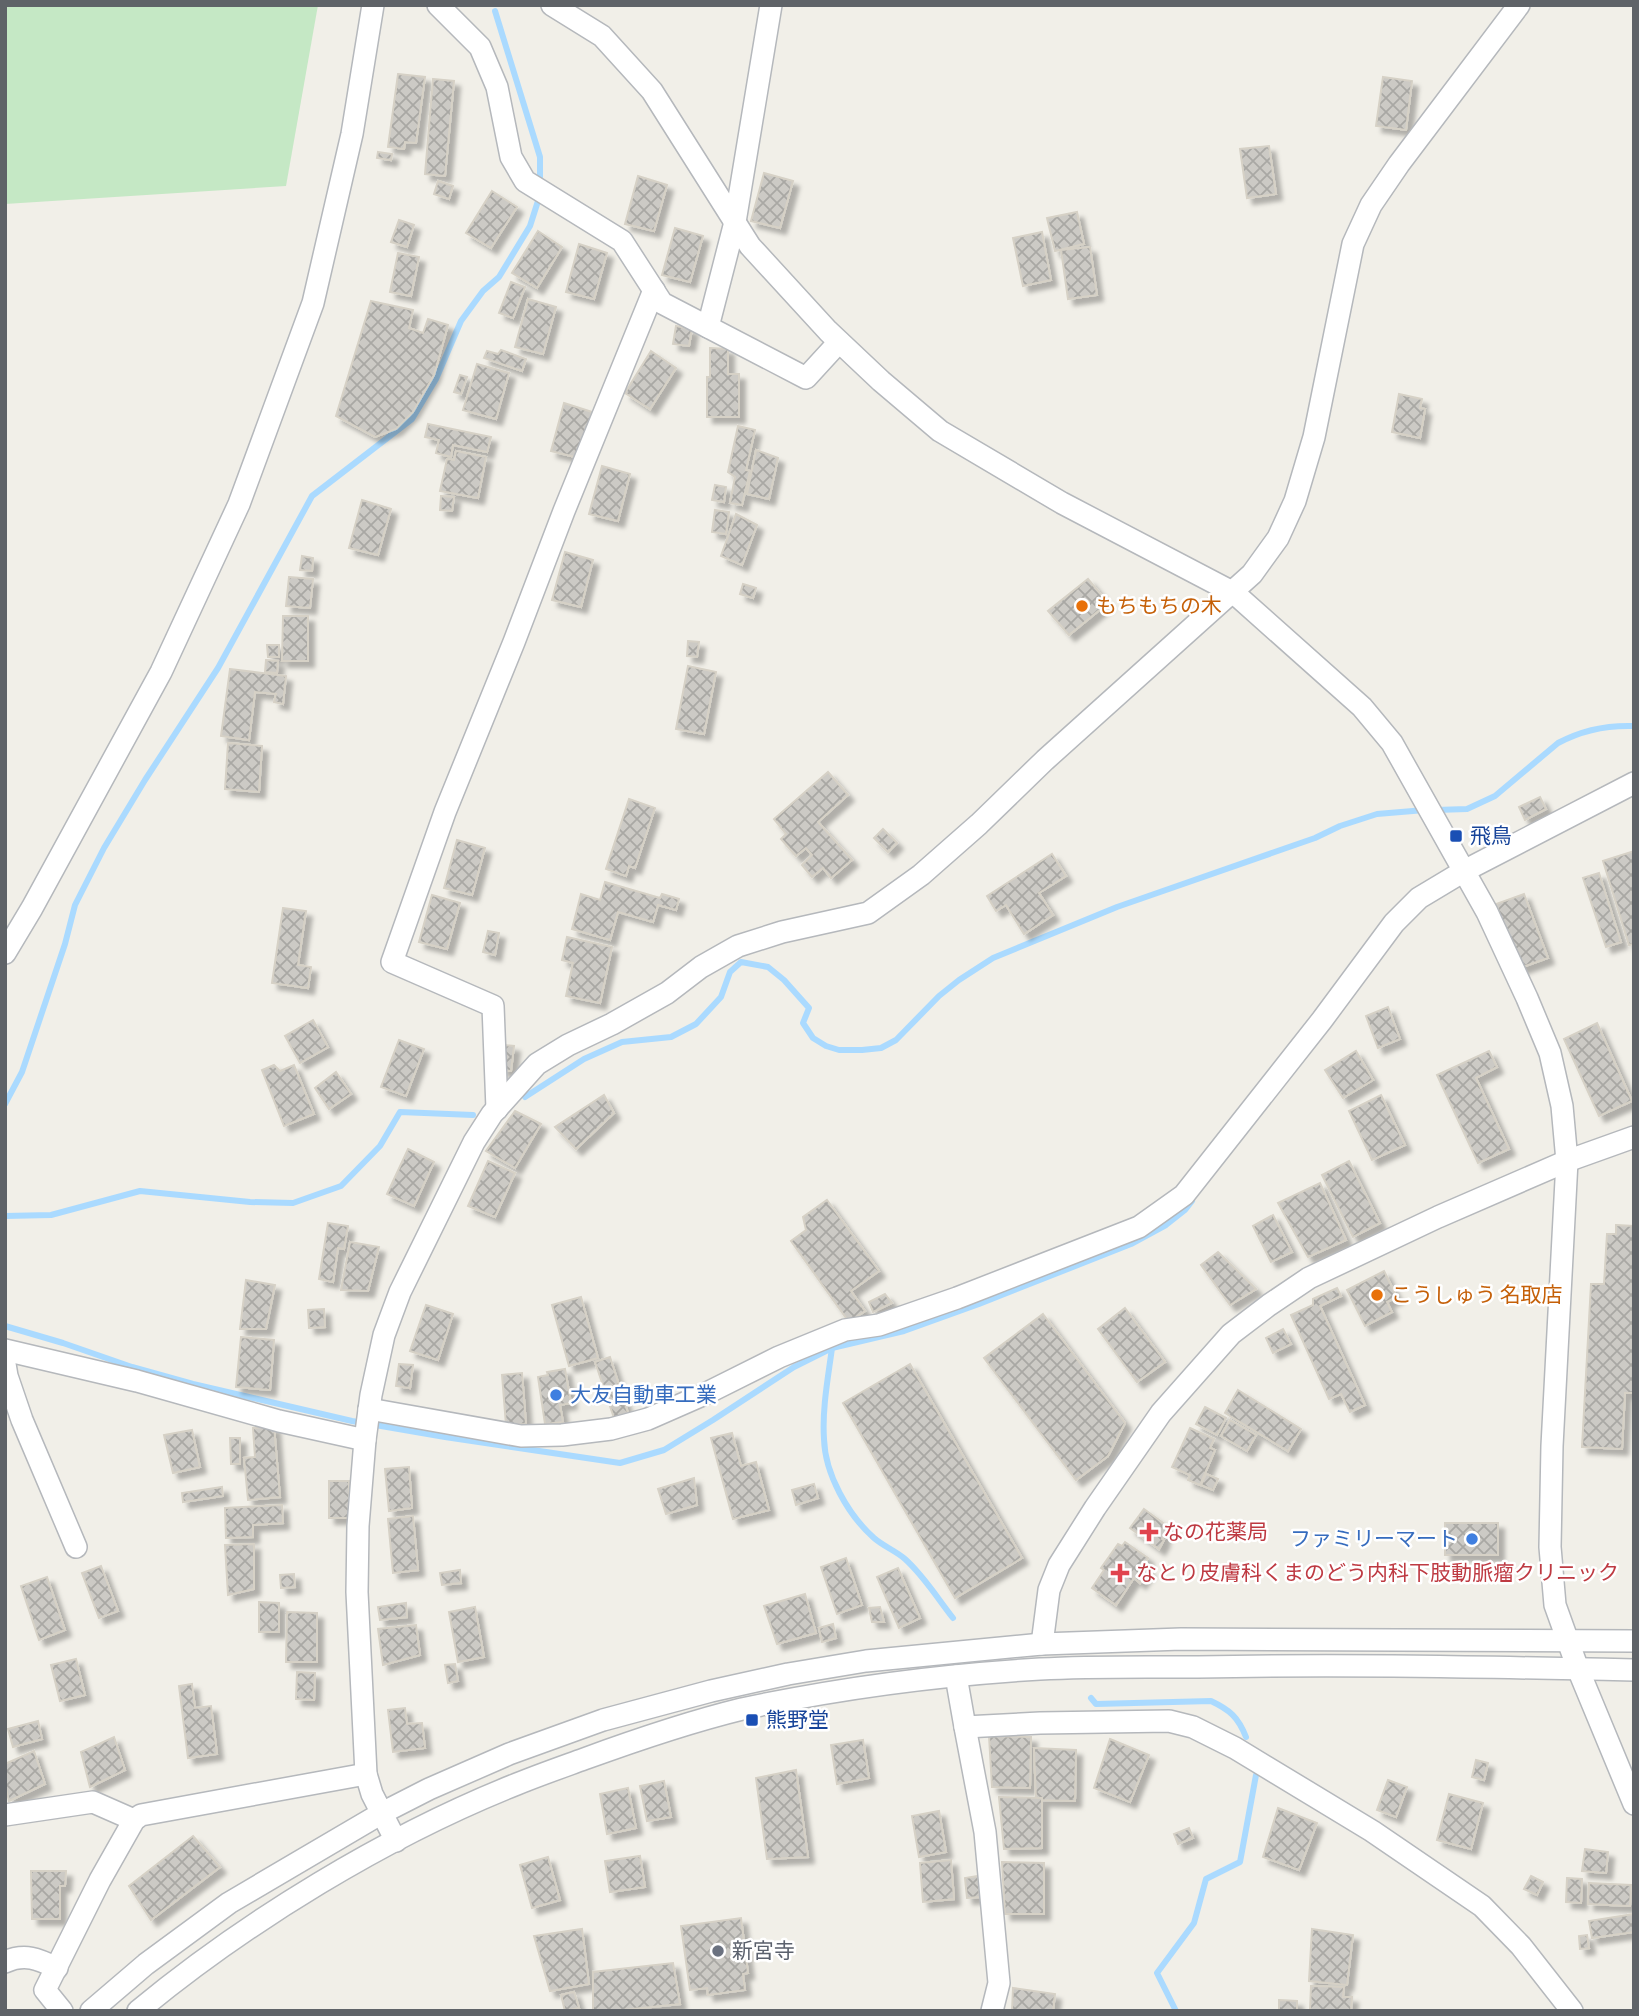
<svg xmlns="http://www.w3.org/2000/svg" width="1639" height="2016" font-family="'Alegreya Sans','Noto Sans JP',sans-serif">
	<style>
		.pitch { fill: #c5e8c5 }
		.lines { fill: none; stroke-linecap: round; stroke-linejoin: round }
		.stream { stroke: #aadaff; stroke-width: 6 }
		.building { fill: url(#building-cross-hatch); stroke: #d6d1c6; stroke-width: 2; filter: url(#shadow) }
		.minor-casing { stroke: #b5b8bc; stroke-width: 24 }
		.minor { stroke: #fff; stroke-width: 21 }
		.food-dot { fill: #e8710a; stroke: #fff; stroke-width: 2.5 }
		.transit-dot { fill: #1a4fb4; stroke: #fff; stroke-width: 2.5 }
		.shop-dot { fill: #3f7fe0; stroke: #fff; stroke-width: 2.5 }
		.health-dot { fill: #e0444e; stroke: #fff; stroke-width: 2.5 }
		.worship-dot { fill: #6b7280; stroke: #fff; stroke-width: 2.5 }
		.labels { text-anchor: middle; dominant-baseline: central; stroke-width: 5; stroke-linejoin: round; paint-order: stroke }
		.food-label { font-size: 21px; fill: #c56008; stroke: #fff; text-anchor: start }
		.transit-label { font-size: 21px; fill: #164399; stroke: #fff; text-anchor: start }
		.shop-label { font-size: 21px; fill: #366cbe; stroke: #fff; text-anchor: start }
		.health-label { font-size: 21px; fill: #be3a42; stroke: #fff; text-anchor: start }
		.worship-label { font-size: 21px; fill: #5b616d; stroke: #fff; text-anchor: start }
	</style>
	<defs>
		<pattern id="building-cross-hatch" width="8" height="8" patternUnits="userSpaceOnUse" patternTransform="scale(1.75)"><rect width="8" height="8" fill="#cccac5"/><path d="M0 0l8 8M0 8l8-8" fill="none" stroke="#a9a8a4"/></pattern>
		<filter id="shadow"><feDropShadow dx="6" dy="6" stdDeviation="2" flood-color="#0004"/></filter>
	</defs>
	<rect width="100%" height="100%" fill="#f1efe8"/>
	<path class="pitch" d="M5,5h313l-32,181 -281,18z"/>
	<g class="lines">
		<g class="stream">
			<path d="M495,11l45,146v27"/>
			<path d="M1436,810l31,-1 28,-13 63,-53c24,-13 48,-18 76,-17"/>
			<path d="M525,1097l59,-38 38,-17 49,-5 25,-13 25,-27 9,-25 11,-10 27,5 16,13 25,28 -6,15 10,15 13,8 13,4h23l19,-2 15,-8 43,-44 20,-16 34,-22 124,-51 198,-69 25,-12 37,-12 48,-4"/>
			<path d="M5,1104l17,-32 43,-128 10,-39 29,-57 41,-68 73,-112 94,-172 100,-77 24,-40 25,-58 22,-30 16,-14 31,-51 8,-25"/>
			<path d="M5,1216l46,-1 89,-24 110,11 43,1 48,-17 39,-40 20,-34 73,3"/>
			<path d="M5,1326l58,17 69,24 61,17 159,37 93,16 175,26 44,-13 49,-30 81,-53 38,-19 72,-17 75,-27 152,-60 35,-19 19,-15 7,-9"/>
			<path d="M832,1348c-4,30 -10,61 -8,91 1,35 24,76 50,99 9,8 22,13 31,21 19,17 33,40 48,59"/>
			<path d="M1091,1698l5,6 115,-3c19,9 27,16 35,36"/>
			<path d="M1176,2011l-19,-38 37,-50 12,-44 34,-17 16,-87"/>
		</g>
	</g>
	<g class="building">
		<path d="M398,74l27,3 -9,66 -11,-1 -1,7 -16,-2z"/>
		<path d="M1383,77l29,4 -6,49 -30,-4z"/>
		<path d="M433,79l21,2 -9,95 -20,-2z"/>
		<path d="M1269,146l7,48 -29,4 -7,-49z"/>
		<path d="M378,152l14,2 -1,6 -14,-2z"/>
		<path d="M764,173l29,8 -13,47 -29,-7z"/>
		<path d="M638,176l29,9 -13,46 -29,-7z"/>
		<path d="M438,181l15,5 -4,13 -15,-5z"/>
		<path d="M492,191l25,16 -26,41 -25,-15z"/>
		<path d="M1077,212l7,32 -29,7 -8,-33z"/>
		<path d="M399,220l15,5 -7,22 -16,-5z"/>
		<path d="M675,228l28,8 -13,46 -28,-7z"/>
		<path d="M538,231l24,16 -25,41 -25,-15z"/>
		<path d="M1042,232l9,48 -28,6 -10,-48z"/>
		<path d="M579,244l28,9 -13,46 -28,-7z"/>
		<path d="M1090,247l7,48 -29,4 -7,-49z"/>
		<path d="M398,253l21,4 -8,39 -21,-4z"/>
		<path d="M511,282l14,5 -12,31 -14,-5z"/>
		<path d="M528,299l28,8 -13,47 -28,-7z"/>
		<path d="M371,301l42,9 -4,18 14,5 5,-14 20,6 -14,50 -21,37 -17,17 -21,8 -39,-21z"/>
		<path d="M676,326l16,3 -3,17 -16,-2z"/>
		<path d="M710,348l18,1v25h11v43h-32v-40h3z"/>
		<path d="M501,350l25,9 -4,12 -38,-13 3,-7 11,3z"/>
		<path d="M651,351l25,17 -26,41 -25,-16z"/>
		<path d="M477,364l32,9 -13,46 -33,-9z"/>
		<path d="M460,375l7,2 -6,17 -7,-2z"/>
		<path d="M1399,394l23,5 -2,9 5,1 -5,29 -28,-6z"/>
		<path d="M564,403l28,9 -13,46 -28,-7z"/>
		<path d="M428,424l63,13 -4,15 -34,-7 -2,12 -15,-4 3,-13 -14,-3z"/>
		<path d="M738,426l17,4 -9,40 4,1 -8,34 -12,-2 5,-26 -7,-5z"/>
		<path d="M756,450l22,8 -9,41 -22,-5z"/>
		<path d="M456,451l30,6 -8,41 -38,-7 7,-32 7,1z"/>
		<path d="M602,466l28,8 -12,47 -29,-7z"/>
		<path d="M715,485l11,2 -2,15 -12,-2z"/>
		<path d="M441,496l13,1 -2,14 -12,-1z"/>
		<path d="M362,500l29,9 -13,46 -29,-7z"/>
		<path d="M715,510l14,2 -3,22 -14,-2z"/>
		<path d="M736,514l21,11 -15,40 -21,-9z"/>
		<path d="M565,552l28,8 -12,47 -29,-7z"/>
		<path d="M302,556l11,2 -1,13 -12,-1z"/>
		<path d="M289,577l24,2 -3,29 -24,-2z"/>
		<path d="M1088,579l20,24 -39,32 -21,-24z"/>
		<path d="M743,584l13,4 -3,10 -13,-4z"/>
		<path d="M283,616h25v45h-26z"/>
		<path d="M688,641l11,1 -2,15 -10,-1z"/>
		<path d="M267,645h12v12h-11z"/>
		<path d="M266,660l12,1 -1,12 -12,-1z"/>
		<path d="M688,666l28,6 -12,62 -28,-5z"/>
		<path d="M230,669l56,7 -3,28 -9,-2 2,-8 -21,-2 -6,48 -28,-4z"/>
		<path d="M228,743l34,3 -3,46 -34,-3z"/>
		<path d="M828,772l20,23 -30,27 34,38 -21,18 -8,-10 -11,9 -10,-12 10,-10 -6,-7 -10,8 -15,-17 5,-5 -12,-15z"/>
		<path d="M1540,797l6,12 -21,11 -6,-13z"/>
		<path d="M629,799l26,9 -20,60 -6,-2 -3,10 -20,-7z"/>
		<path d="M883,829l14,14 -9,9 -14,-14z"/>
		<path d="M457,840l28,8 -13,47 -28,-7z"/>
		<path d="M1634,851v93l-5,1 -26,-84z"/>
		<path d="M1052,854l14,22 -27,17 14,22 -29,19 -18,-29 -10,6 -9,-15z"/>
		<path d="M1599,873l22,69 -15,5 -23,-69z"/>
		<path d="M605,882l55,16 2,-4 17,5 -3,11 -18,-5 -5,17 -35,-10 -8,28 -38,-11 9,-35 19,6z"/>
		<path d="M1524,894l24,64 -28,10 -24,-64z"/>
		<path d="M432,895l28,8 -13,46 -28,-7z"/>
		<path d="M283,908l23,3 -8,54 13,2 -3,21 -36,-5z"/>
		<path d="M488,931l11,2 -4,22 -12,-3z"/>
		<path d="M567,937l45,10 -12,56 -34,-7 7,-33 -11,-3z"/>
		<path d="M1388,1007l12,32 -22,9 -12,-32z"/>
		<path d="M313,1020l15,27 -28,16 -15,-27z"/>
		<path d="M1597,1023l35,78 -33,15 -35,-77z"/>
		<path d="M399,1040l25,9 -18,47 -25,-9z"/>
		<path d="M504,1045l10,1 -3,25 -10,-1z"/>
		<path d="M1356,1051l17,29 -30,18 -18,-28z"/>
		<path d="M1489,1051l8,16 -21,11 33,71 -31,14 -41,-88z"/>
		<path d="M274,1065l6,6 14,-6 20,49 -30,12 -22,-56z"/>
		<path d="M336,1072l15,22 -22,15 -14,-21z"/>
		<path d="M604,1095l10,18 -38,36 -21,-22z"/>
		<path d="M1381,1095l24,50 -33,15 -23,-49z"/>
		<path d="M515,1111l26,13 -26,44 -29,-17z"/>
		<path d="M408,1149l26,13 -20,44 -27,-12z"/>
		<path d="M488,1161l27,12 -20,44 -27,-11z"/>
		<path d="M1349,1161l31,62 -27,14 -31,-62z"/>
		<path d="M1320,1183l26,57 -38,17 -30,-54z"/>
		<path d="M827,1200l52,71 -28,20 14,20 -16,11 -58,-81 15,-11 -3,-13z"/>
		<path d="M1273,1215l19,37 -21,10 -18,-36z"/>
		<path d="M328,1223l20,3 -4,23 -6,-1 -5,34 -14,-3z"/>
		<path d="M1616,1225l18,1v167h-9l-3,56 -40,-2 9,-163h13l3,-50h9z"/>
		<path d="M350,1242l29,5 -11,44 -27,-1z"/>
		<path d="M1218,1252l38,37 -26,16 -29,-40z"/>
		<path d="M1384,1271l13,26 -10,5 5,10 -27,14 -18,-36z"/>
		<path d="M246,1280l29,5 -9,44h-26z"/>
		<path d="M1337,1288l4,8 -21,10 45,99 -15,7 -9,-18 -12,5 -38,-84 22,-10v-6z"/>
		<path d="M885,1294l7,9 -19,9 -4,-10z"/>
		<path d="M581,1297l17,61 -29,8 -17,-61z"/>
		<path d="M426,1305l27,9 -15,46 -28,-9z"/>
		<path d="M1125,1308l40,54 -28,20 -39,-53z"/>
		<path d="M324,1309l1,18 -16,1 -1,-18z"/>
		<path d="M1043,1314l82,109 -17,33 -32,24 -92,-122z"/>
		<path d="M1283,1329l8,15 -18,9 -7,-15z"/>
		<path d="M241,1337l33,3 -4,50 -34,-3z"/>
		<path d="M610,1357l18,56 -14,5 -19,-56z"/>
		<path d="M399,1364l14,1 -3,23 -14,-2z"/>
		<path d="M910,1364l112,194 -67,40 -112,-195z"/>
		<path d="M565,1369l6,34 -11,2 3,17 -18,2 -7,-47 10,-2 -1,-3z"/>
		<path d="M522,1373l4,51 -20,1 -4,-50z"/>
		<path d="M1238,1390l63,39 -13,22 -63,-38z"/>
		<path d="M1205,1407l21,11 -9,17 -21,-11z"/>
		<path d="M1230,1420l26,15 -9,16 -26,-15z"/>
		<path d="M274,1426l6,71 -32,3 -4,-42 11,-1 -2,-29z"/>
		<path d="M1190,1428l24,11 -4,9 5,2 -15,35 -12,-5 2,-5 -18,-8z"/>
		<path d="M192,1430l8,37 -27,6 -9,-38z"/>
		<path d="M732,1433l9,33 15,-4 13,48 -36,9 -22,-81z"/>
		<path d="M230,1438h10v26h-9z"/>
		<path d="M409,1467l3,41 -23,3 -4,-42z"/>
		<path d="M1206,1474l12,5 -5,11 -12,-5z"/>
		<path d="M694,1478l3,27 -31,9 -8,-25z"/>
		<rect x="329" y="1481" width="20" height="37"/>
		<path d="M814,1484l4,14 -22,7 -4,-15z"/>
		<path d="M222,1487l1,9 -40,6 -1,-9z"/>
		<path d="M282,1505l1,18 -30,2v12l-27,1 -1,-30z"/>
		<path d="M1144,1509l26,19 -8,11 2,1 -5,9 -29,-21z"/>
		<path d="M413,1516l5,54 -25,3 -5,-54z"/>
		<rect x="1445" y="1523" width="53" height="32"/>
		<path d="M1125,1542l23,16 -5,8 6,4 -9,13 -6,-5 -18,27 -24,-17 12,-18 -3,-2 17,-24 4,2z"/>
		<path d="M254,1544v45l-26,6 -3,-50z"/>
		<path d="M846,1558l16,47 -25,9 -16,-47z"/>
		<path d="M101,1566l17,45 -19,7 -17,-45z"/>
		<path d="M898,1568l22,50 -21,10 -22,-51z"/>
		<path d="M460,1570l1,13 -19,2 -2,-12z"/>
		<path d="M294,1574l1,13 -14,1 -1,-13z"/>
		<path d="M47,1577l18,53 -26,10 -18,-54z"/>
		<path d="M805,1594l11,39 -39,11 -13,-38z"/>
		<path d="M259,1602l20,1v29h-20z"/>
		<path d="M406,1603l1,14 -27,3 -2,-13z"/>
		<path d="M475,1607l9,50 -26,5 -9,-50z"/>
		<path d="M880,1607l4,15h-12l-3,-14z"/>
		<path d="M287,1612l30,1v49h-31z"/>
		<path d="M833,1624l3,14 -14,4 -3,-14z"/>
		<path d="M416,1625l4,30 -37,10 -5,-36z"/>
		<path d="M76,1659l9,36 -25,6 -9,-36z"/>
		<path d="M455,1664l3,17 -10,2 -3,-18z"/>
		<path d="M297,1672l18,1 -1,27 -18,-1z"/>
		<path d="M192,1684l3,24 16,-2 6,48 -29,4 -9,-72z"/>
		<path d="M405,1708l2,16 15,-1 3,25 -32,4 -5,-42z"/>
		<path d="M38,1721l4,18 -29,8 -5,-18z"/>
		<path d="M989,1736l42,1 -1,51 -38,-1z"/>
		<path d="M114,1737l11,33 -35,17 -9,-35z"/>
		<path d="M1110,1739l39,16 -19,47 -36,-14z"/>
		<path d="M863,1740l6,38 -32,6 -6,-39z"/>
		<path d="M1034,1748l42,2 -1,51 -39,-1z"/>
		<path d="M34,1751l11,33 -36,17 -4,-17v-20z"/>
		<path d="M1476,1760l12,3 -4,17 -12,-3z"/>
		<path d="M796,1770l12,87 -41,2 -11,-81z"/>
		<path d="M1388,1780l19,7 -11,30 -19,-7z"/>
		<path d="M664,1781l7,36 -24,4 -7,-35z"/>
		<path d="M628,1788l8,40 -29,6 -7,-40z"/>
		<path d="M1449,1794l34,9 -12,46 -34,-9z"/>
		<path d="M999,1797l43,1v50l-38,1z"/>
		<path d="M1278,1808l39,15 -18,47 -36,-13z"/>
		<path d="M939,1811l7,41 -27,5 -7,-41z"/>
		<path d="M1189,1828l4,10 -15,6 -4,-10z"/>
		<path d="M193,1836l27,31 -69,53 -22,-34z"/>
		<path d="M1585,1849l23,3 -2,21 -24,-2z"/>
		<path d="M640,1856l5,31 -35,5 -5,-31z"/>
		<path d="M548,1857l12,43 -28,8 -12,-43z"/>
		<path d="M951,1860l3,39 -31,3 -3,-39z"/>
		<path d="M1002,1862l42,1v51h-39z"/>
		<path d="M31,1871h35l-1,15h-5v33h-28z"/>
		<path d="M978,1876l2,21 -13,1 -2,-20z"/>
		<path d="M1531,1876l12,6 -6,13 -13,-6z"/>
		<path d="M1567,1878l15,1 -1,24 -15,-1z"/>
		<path d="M1589,1883l42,2 -1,21 -42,-2z"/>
		<path d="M1634,1914v18l-42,6 -3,-17z"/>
		<path d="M741,1918l7,55 -5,1 2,16 -37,5 -1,-7 -17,2 -9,-64z"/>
		<path d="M582,1929l7,55 -39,7 -16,-55z"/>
		<path d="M1312,1929l41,6 -6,50 -38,-4z"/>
		<path d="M1587,1935l2,13 -9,1 -1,-13z"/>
		<path d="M673,1963l7,41 -67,7h-20v-39z"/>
		<path d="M1311,1986l33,1 -1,10h9l-1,14h-41z"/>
		<path d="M1013,1988l42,6 -2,17h-41z"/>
		<path d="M574,1992l5,16 -14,3 -4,-16z"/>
		<path d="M1279,2000l18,1v10h-18z"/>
	</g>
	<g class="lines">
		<defs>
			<g id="minor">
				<path d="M438,5l42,42 17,40 14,70 14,24 97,60 40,62 144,75 33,-36"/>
				<path d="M552,5l50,31 50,55 98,155 78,85 53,50 59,50 122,72 172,90 128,114 30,36 95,169 40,86 23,55 12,53 5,55 -15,285 -2,101 5,58 23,64 56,135"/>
				<path d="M708,327l27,-105 36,-217"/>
				<path d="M5,953l27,-45 129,-236 78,-168 74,-201 39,-169 21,-129"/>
				<path d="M497,1109l-4,-103 -101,-44 53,-150 69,-170 50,-131 90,-221"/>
				<path d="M5,1350l132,31 142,40 86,19"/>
				<path d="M5,1364l2,12 15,44 54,127"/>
				<path d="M369,1409l152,27 41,-1 49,-6 37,-10 57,-25 74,-37 66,-27 34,-5 78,-27 182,-71 45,-32 138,-175 72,-97 25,-25 45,-27 170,-88"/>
				<path d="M1042,1644l7,-54 10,-25 36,-57 66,-95 70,-79 38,-29 40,-27 129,-61 129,-56 67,-24"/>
				<path d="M956,1676l9,51 75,-4 129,-2 24,6 42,21 137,83 110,75 39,40 51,65"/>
				<path d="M965,1727l20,105 14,151 -7,28"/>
				<path d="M5,1815l88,-13 41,18"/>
				<path d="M396,1841l-24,-47 -6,-20 -9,-182 1,-66 7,-86 6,-45 13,-60 16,-43 74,-150 18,-28 45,-50 31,-19 44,-21 55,-31 34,-26 37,-21 44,-14 86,-19 53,-38 58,-51 66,-64 207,-186 26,-36 17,-37 19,-64 39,-193 18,-39 28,-41 120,-159"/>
				<path d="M5,1962c20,-9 33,-3 52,6"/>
				<path d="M62,2011l-17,-21 55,-110 34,-60 7,-5 225,-41"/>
				<path d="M91,2011l55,-47 83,-61 153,-90 47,-24 80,-35 94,-34 108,-29 77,-17 78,-13 176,-17 139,-5 453,2"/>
				<path d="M138,2011c109,-90 248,-175 379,-227 22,-9 45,-17 67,-25 52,-19 105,-37 158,-50 98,-21 199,-34 298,-40 53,-3 106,-2 158,-2 145,-3 291,0 436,3"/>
			</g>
		</defs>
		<use href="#minor" class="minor-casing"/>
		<use href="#minor" class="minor"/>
	</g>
	<g class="food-dot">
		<circle cx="1082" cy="606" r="7"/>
		<circle cx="1377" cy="1295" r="7"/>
	</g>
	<g class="transit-dot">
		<rect x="1449" y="829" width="14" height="14" rx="3.5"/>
		<rect x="745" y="1713" width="14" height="14" rx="3.5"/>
	</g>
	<g class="shop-dot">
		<circle cx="556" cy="1395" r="7"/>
		<circle cx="1472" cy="1539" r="7"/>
	</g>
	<g class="health-dot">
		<path d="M1145.5 1521.5h7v7h7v7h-7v7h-7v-7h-7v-7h7z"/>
		<path d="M1116.5 1562.5h7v7h7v7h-7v7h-7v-7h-7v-7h7z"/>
	</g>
	<circle class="worship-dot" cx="718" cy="1951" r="7"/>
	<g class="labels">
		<g class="food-label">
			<text x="1096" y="606">もちもちの木</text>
			<text x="1391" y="1295">こうしゅう 名取店</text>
		</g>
		<g class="transit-label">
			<text x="1470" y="836">飛鳥</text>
			<text x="766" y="1720">熊野堂</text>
		</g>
		<g class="shop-label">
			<text x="570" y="1395">大友自動車工業</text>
			<text x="1458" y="1539" text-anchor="end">ファミリーマート</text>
		</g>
		<g class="health-label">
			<text x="1163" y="1532">なの花薬局</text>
			<text x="1136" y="1573">なとり皮膚科くまのどう内科下肢動脈瘤クリニック</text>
		</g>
		<g class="worship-label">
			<text x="732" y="1951">新宮寺</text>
		</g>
	</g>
	<rect width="1639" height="2016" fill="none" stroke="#5f6368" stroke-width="14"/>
</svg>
